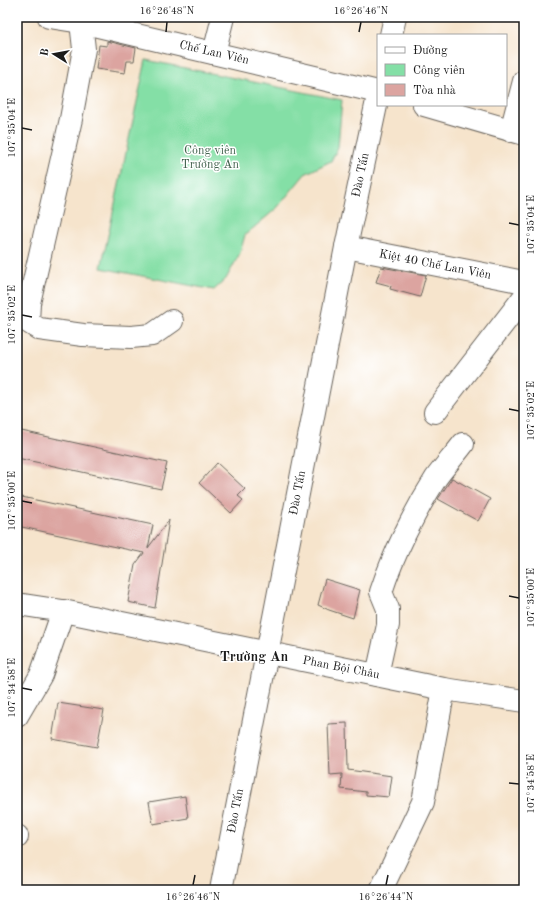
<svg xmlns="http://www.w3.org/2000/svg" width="541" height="907" font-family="'Old Standard TT',serif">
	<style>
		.green { fill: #84dfa6; stroke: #507e61 }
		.building { fill: #dca4a0 }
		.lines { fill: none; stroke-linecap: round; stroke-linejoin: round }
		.minor-casing { stroke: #68625a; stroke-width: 24 }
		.minor { stroke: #fff; stroke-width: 22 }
		.ticks { fill: none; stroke: #1c1c1c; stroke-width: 1.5 }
		.labels { text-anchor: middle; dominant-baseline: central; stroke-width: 3; stroke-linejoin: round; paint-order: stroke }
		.street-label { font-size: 12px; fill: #1c1c1c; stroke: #fff }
		.park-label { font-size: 12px; fill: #40604c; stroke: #fff }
		.quarter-label { font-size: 14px; font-weight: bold; fill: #1c1c1c; stroke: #fff }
		.neatline { fill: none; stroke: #1c1c1c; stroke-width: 1.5 }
		.ticks-label { font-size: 10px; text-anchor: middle; fill: #1c1c1c }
	</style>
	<rect width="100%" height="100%" fill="#fff"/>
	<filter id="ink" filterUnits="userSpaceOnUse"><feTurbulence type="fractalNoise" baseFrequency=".025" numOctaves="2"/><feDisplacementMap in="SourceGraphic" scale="8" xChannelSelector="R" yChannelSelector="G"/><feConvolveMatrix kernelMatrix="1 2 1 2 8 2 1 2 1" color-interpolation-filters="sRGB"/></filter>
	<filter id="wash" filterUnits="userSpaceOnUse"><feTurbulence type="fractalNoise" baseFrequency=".012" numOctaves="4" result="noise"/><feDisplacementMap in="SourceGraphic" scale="16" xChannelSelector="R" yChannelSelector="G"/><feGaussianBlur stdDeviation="0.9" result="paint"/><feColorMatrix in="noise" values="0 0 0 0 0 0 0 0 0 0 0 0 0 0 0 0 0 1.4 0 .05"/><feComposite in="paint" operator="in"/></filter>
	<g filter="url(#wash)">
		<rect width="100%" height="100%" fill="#f6e4cc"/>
		<path class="green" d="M146,60l196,40 -4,47 -7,14 -26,13 -28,34 -32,27 -5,18 -14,26 -12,11 -113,-22z"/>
		<g id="blocks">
			<g class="building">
				<path d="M107,41l29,7 -2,13h-7l-2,12 -29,-4 3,-24 8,1z"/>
				<path d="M381,267l45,8 -6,22 -30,-8 1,-3 -15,-4z"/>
				<path d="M17,430l150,33 -6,26 -144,-31z"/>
				<path d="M217,463l28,26 -7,7 5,4 -12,13 -32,-30z"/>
				<path d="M452,478l38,21 -12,22 -40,-22z"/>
				<path d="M17,496l136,29 -5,23 21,-28 -14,88 -27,-6 7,-37 9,-12 -127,-27z"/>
				<path d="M325,579l35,11 -7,28 -24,-8 -11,-5z"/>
				<path d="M58,703l46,7 -7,37 -45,-8z"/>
				<path d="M347,723l1,47 44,6 -3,21 -23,-2v-3l-25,-3 1,-15 -12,1 -2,-51z"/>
				<path d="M185,796l3,22 -35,6 -4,-22z"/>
			</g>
		</g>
	</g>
	<g filter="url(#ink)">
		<use href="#blocks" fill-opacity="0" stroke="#68625a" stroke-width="1"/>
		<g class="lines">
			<defs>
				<g id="minor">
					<path d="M49,17l32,5 297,70"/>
					<path d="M82,17l-1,5 3,27 -13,70 -42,184 -1,19 11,7 44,6 48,2 21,-2 20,-14"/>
					<path d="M391,35l4,-18"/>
					<path d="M214,53l9,-36"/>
					<path d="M424,105l100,29"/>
					<path d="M511,131l13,-50"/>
					<path d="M346,247l178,35"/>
					<path d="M435,412l89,-115"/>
					<path d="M17,604l46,7 381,78 80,12"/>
					<path d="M377,675l11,-50v-16l-7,-17c12,-37 34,-81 55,-114 8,-11 18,-22 27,-34"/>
					<path d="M17,716l24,-41 22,-64"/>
					<path d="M17,836v1"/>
					<path d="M221,890l125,-643 32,-151"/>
					<path d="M381,890l42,-88 21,-113"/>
				</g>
			</defs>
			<use href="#minor" class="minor-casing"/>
			<use href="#minor" class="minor"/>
		</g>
	</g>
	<path class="ticks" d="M166,32l1,-10M359,32l2,-10M22,128l10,2M509,223l10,2M22,315l10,2M509,409l10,2M22,501l10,2M509,596l10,2M22,688l10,2M509,783l10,1M193,885l2,-10M386,885l2,-10"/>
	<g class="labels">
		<g class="street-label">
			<text transform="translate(214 53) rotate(13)">Chế Lan Viên</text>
			<text transform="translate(361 175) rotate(-78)">Đào Tấn</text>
			<text transform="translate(435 265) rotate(11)">Kiệt 40 Chế Lan Viên</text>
			<text transform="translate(298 493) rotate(-79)">Đào Tấn</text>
			<text transform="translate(341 668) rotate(11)">Phan Bội Châu</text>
			<text transform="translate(236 811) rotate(-79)">Đào Tấn</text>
		</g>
		<g class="park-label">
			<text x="210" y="151">Công viên<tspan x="210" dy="14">Trường An</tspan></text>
		</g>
		<g class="quarter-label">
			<text x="254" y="657">Trường An</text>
		</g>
	</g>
	<rect width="541" height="907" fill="none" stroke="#fff" stroke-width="44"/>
	<rect x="377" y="34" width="130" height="72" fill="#ffffff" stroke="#a4a4a4"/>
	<rect x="385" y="47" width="20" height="6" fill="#ffffff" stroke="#a4a4a4"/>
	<text x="413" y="54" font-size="12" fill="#1c1c1c">Đường</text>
	<rect x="385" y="64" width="20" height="12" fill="#84dfa6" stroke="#a4a4a4"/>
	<text x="413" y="74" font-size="12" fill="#1c1c1c">Công viên</text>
	<rect x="385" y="84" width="20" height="12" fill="#dca4a0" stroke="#a4a4a4"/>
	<text x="413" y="94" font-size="12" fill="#1c1c1c">Tòa nhà</text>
	<g transform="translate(54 54) rotate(281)" stroke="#ffffff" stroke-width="3" paint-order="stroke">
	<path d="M0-3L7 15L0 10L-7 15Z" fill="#1c1c1c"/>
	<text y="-6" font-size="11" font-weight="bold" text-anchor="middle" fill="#1c1c1c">B</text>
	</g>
	<rect x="22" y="22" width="497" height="863" class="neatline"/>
	<g class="ticks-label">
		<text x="167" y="14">16°26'48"N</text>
		<text x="361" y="14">16°26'46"N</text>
		<text transform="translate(11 128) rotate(-90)" y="4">107°35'04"E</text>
		<text transform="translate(530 225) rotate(-90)" y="4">107°35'04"E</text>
		<text transform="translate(11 315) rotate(-90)" y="4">107°35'02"E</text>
		<text transform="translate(530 411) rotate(-90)" y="4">107°35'02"E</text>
		<text transform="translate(11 501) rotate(-90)" y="4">107°35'00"E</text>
		<text transform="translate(530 598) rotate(-90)" y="4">107°35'00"E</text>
		<text transform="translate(11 688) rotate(-90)" y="4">107°34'58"E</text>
		<text transform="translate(530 784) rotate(-90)" y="4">107°34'58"E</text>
		<text x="193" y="900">16°26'46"N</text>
		<text x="386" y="900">16°26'44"N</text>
	</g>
</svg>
